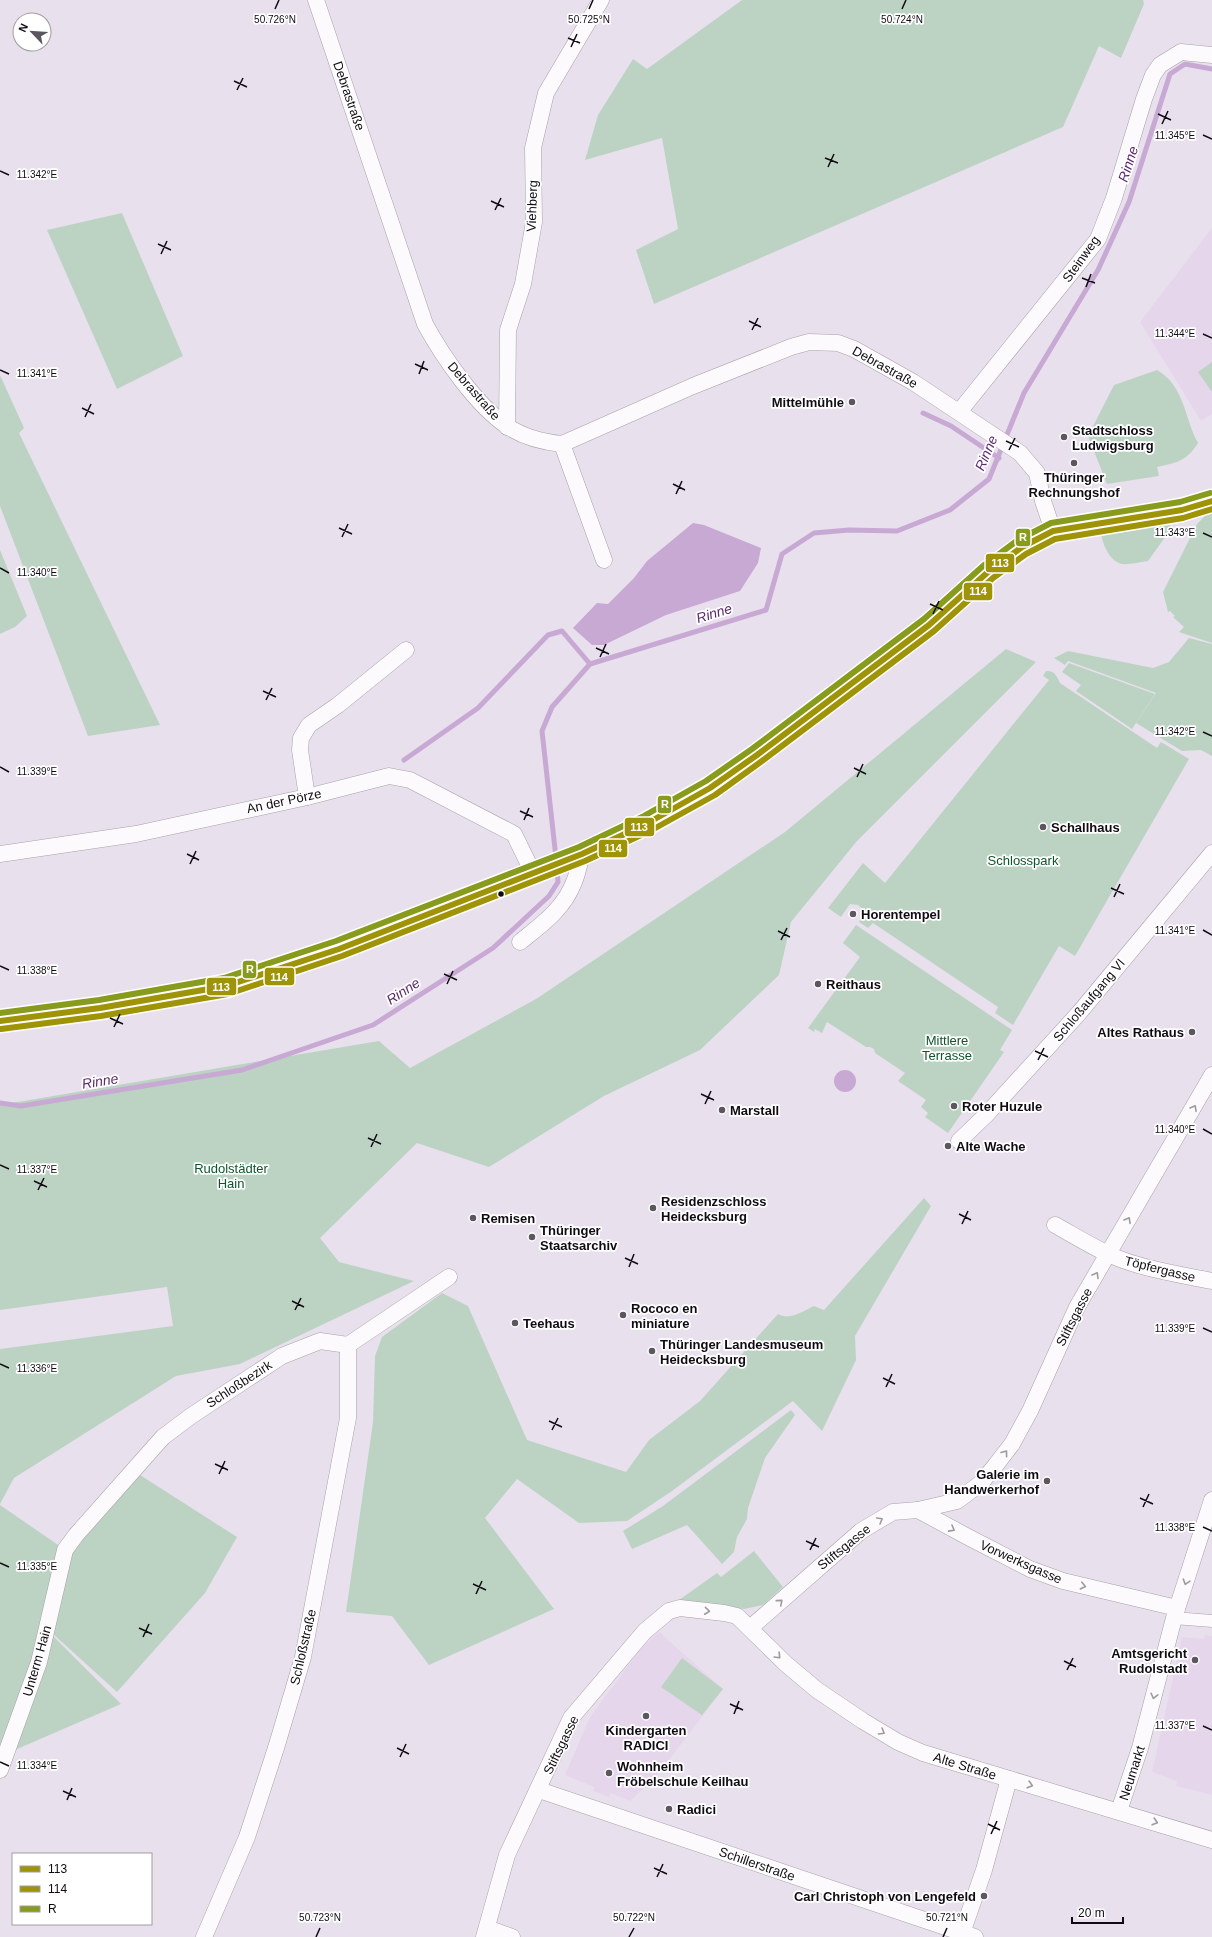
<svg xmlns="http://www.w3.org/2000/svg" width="1212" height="1937" font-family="Helvetica,sans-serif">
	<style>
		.built { fill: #e5d6ec }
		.green { fill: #bcd3c4 }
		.water { fill: #c7a9d4 }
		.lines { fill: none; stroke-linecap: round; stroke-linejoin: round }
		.stream { stroke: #c7a9d4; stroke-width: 5 }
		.pedestrian-casing { stroke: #a8a1aa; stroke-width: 13 }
		.minor-casing { stroke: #a8a1aa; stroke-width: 17 }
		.primary-casing { stroke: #c3bec5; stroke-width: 23 }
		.pedestrian { stroke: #fcfafc; stroke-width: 12 }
		.minor { stroke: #fcfafc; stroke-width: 16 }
		.primary { stroke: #e3e7e5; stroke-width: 22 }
		.bus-1-casing { stroke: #fff; stroke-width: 9 }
		.bus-2-casing { stroke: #fff; stroke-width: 9 }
		.bus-3-casing { stroke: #fff; stroke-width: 9 }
		.bus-1 { stroke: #9f9308; stroke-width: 6 }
		.bus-2 { stroke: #9f9308; stroke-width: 6 }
		.bus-3 { stroke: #889b1c; stroke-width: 6 }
		.oneway { stroke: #9e9a9f }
		.ticks { fill: none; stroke: #100b13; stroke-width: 1.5 }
		.poi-dot { fill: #5c565f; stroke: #fff; stroke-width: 1.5 }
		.bus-dot { fill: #100b13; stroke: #fff; stroke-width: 1.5 }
		.labels { text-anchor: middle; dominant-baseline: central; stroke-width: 3.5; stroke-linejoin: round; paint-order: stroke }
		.street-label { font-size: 13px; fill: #100b13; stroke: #fff }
		.poi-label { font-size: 13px; font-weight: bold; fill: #100b13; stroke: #fff; text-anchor: start }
		.park-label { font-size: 13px; fill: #0e552a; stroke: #fff }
		.water-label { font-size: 14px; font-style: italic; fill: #5d2b6f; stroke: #fff }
		.ticks-label { font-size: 10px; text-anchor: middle; fill: #100b13; stroke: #fff; stroke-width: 3.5; stroke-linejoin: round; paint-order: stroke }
		.line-badge { stroke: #fff; stroke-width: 1.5 }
		.badge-label { font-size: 11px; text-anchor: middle; font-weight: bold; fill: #fff }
	</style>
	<rect width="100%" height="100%" fill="#e9e0ed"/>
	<g class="built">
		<path d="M1212,228v186l-11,7 -61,-99z"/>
		<path d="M659,1632l64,57 -64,84 -29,28 -19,-8 -2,4 -16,-6 1,-4 -29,-12 25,-58 49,-66z"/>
		<path d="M1205,1635l7,1v159l-36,-9 1,-5 -25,-9 30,-135 22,2z"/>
	</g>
	<g class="green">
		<path d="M742,0h401l1,4 -23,54 -22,-12 -36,81 -409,177 -18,-54 42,-21 -16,-91 -77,22 13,-45 35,-56 14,10z"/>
		<path d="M122,213l61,143 -66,33 -70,-159z"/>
		<path d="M1212,362v30l-14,-20z"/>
		<path d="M1157,370c28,16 27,48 41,73 -11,18 -22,20 -41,24l2,9 -52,8 -19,-48 26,-51z"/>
		<path d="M0,375l24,53 -5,5 141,292 -72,11 -88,-230z"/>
		<path d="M1212,513v130l-33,-11 5,-5 -11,-10 2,-1 -5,-5 -2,1 -5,-20 34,-68 10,-10z"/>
		<path d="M1170,525l1,4 -23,32c-8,1 -19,4 -26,3 -13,-3 -20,-21 -21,-32z"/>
		<path d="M0,550l27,66 -12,11 -15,7z"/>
		<path d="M1189,638l23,6v112l-11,-6 -19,1 -46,-28 20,-30 -88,-32 -3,4 -11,-7 14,-7 85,17 16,-6z"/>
		<path d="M1006,649l30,13 -179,179 -66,81 -12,53 -79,75 -96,46 -115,71 -72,-24 -97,95 19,24 75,19 -174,83 -64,12 -162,102 -14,26v-155l173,-23 -6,-39 -167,23v-205l379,-64 31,27 126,-69 249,-167z"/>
		<path d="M1069,663l86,31 -23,35 -56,-38 5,-6 -19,-13z"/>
		<path d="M1046,671c8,-1 11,5 14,12l97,65 4,-6 28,17 -114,197 -16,-10 -46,79 -18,-12 3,-6 -125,-84 -5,5 -9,-6c3,-7 6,-12 -1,-17l-8,-1 -9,13 -13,-9 35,-45 22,20 164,-203 -6,-4z"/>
		<path d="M856,925l156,105 -12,20 4,2 -56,81 -23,-16 3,-4 -7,-6 5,-7 -28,-19 7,-8 -30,-20 -1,-4 -4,-2h-4l-39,-25 -5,11 -7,-4 -1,3 -6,-4 52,-71 -17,-14z"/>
		<path d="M924,1198l7,8 -76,130 1,24 -34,71 -29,-30 -121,90 -45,30 -48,2 -62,-44 -32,39 69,91 -125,56 -37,-49 -46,-4 27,-190 2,-66 7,-19 60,-44 26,13 59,134 99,32 23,-32 51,-39 78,-87c12,7 25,-3 36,-8l10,4z"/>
		<path d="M791,1410l4,5 -30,43 -17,50 -1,11 -10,18 -3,15 -12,12 -35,-39 -55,24 -9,-18 40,-25z"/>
		<path d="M140,1475l97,62 -32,56 -88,99 -65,-59 15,-77z"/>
		<path d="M0,1505l61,42 -17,80 77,77 -120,52 -1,2z"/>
		<path d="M754,1551l29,36 -20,18 -19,4 -65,-9 38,-27 4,4z"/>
		<path d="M682,1658l41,31 -21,26 -41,-28z"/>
	</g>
	<g class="water">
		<path d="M693,523l11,2 57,23 -3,15 -18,28 -74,24 -62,30h-12l-19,-17 24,-25 11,1 26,-26 13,-17z"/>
		<circle cx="845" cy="1081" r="11"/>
	</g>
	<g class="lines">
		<g class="stream">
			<path d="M923,413l28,13 48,32"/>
			<path d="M404,760l74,-52 70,-73 14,-4 28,33"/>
			<path d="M556,858l-14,-127 10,-24 38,-43 176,-54 16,-56 32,-21 35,-3 48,1 53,-21 39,-31 35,-86 74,-123 31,-68 41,-128 15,-10 27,5"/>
			<path d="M0,1103l21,3 221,-36 131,-45 120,-77 56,-52 9,-14 -1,-12"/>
		</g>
		<defs>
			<path id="pedestrian" d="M1174,1618l38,3"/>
			<g id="minor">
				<path d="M316,0l109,324c18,33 51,81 82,102 16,11 36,16 55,18l131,-58 98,-39 18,-5 29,1 16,6 59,33 107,71 17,20 6,28 10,30"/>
				<path d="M959,412l139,-173 16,-41 30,-99 9,-24 7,-10 21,-13 31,3"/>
				<path d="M507,427l1,-97 15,-46 11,-62 -1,-74 13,-55 55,-93"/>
				<path d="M562,444l42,116"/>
				<path d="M307,797l-7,-47 1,-12 8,-13 29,-20 68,-55"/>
				<path d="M0,854l136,-20 171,-37 82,-21 21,4 104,54 19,39"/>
				<path d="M520,942c21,-17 44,-33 54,-60 4,-9 5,-18 8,-28"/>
				<path d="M959,1141l27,-26 93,-102 133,-160"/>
				<path d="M1055,1225c18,10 36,21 55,30 32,14 68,19 102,26"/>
				<path d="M918,1510l50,27 62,32 33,12 114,27"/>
				<path d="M750,1628l111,-97 32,-19 25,-2 39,-9 24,-18 14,-17 17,-22 18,-33 47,-104 135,-232"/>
				<path d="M0,1770l39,-108 26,-112 11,-15 87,-98 28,-21 91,-60 38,-15 28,4 101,-68"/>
				<path d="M539,1790l436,147"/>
				<path d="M1119,1811l21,-63 34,-130 38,-118"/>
				<path d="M487,1928l25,9"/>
				<path d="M962,1933l22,-63 25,-91"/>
				<path d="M204,1937l43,-100 29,-89 27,-91 45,-239v-73"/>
				<path d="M484,1937l23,-82 64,-137 74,-87 24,-20 11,-3 44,5 13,3 49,48 31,26 46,31 35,21 25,11 289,87"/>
			</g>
			<path id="primary" d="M0,1021l100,-13 126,-22 113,-37 243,-95 64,-30 64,-36 47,-33 172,-130 59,-53 34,-25 18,-10 13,-6 129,-21 30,-9"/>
		</defs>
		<use href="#pedestrian" class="pedestrian-casing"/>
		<use href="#minor" class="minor-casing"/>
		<use href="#primary" class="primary-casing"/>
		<use href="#pedestrian" class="pedestrian"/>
		<use href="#minor" class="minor"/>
		<use href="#primary" class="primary"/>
		<defs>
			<path id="bus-1" d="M0,1021l100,-13 126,-22 113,-37 243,-95 64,-30 64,-36 47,-33 172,-130 59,-53 34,-25 31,-16 129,-21 30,-9"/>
			<path id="bus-2" d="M1,1029l100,-13 127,-22 114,-38 243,-95 65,-30 65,-36 47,-34 172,-130 59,-53 33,-24 29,-15 128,-21 29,-9"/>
			<path id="bus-3" d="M0,1013l99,-13 125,-22 112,-37 243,-94 63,-30 64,-36 46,-32 172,-130 59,-53 35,-26 33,-17 129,-21 30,-9"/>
		</defs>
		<use href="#bus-1" class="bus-1-casing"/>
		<use href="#bus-2" class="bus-2-casing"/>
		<use href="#bus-3" class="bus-3-casing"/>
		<use href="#bus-1" class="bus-1"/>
		<use href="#bus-2" class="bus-2"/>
		<use href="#bus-3" class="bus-3"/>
	</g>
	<defs><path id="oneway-chevron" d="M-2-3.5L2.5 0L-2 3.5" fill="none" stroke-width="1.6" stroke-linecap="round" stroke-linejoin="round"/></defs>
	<g class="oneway">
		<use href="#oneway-chevron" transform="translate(1194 1108) rotate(-60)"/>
		<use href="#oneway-chevron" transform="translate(1128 1220) rotate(-60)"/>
		<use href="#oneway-chevron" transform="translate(1096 1275) rotate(-59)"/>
		<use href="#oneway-chevron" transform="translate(1005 1453) rotate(-53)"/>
		<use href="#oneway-chevron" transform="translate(880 1520) rotate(-30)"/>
		<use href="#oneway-chevron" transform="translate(952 1529) rotate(29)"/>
		<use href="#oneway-chevron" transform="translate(1186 1582) rotate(108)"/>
		<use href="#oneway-chevron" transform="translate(1083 1586) rotate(13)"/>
		<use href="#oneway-chevron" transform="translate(780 1602) rotate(-41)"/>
		<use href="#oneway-chevron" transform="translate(707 1611) rotate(6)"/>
		<use href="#oneway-chevron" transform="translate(778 1656) rotate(46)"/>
		<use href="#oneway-chevron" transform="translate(1154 1696) rotate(104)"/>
		<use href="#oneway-chevron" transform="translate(882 1732) rotate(31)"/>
		<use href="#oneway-chevron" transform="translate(1030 1785) rotate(16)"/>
		<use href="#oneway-chevron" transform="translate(1155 1822) rotate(17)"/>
	</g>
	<path class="ticks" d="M275,9l4,-9M589,9l4,-9M902,9l4,-9M568,38l12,5M571,47l6,-13M234,81l13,6M237,90l6,-12M1158,114l13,6M1162,124l6,-13M1203,135l9,4M825,158l13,5M828,167l6,-13M0,171l9,4M491,201l13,6M495,210l6,-12M158,244l13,6M161,254l6,-13M1082,278l13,5M1086,287l5,-13M749,321l12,6M752,330l6,-12M1203,334l9,4M415,364l13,6M0,370l9,4M419,374l5,-13M82,408l12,6M85,417l6,-13M1006,441l13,6M1009,450l6,-12M673,484l12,6M676,494l6,-13M339,528l13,6M1203,533l9,4M342,537l6,-13M0,568l9,5M930,604l13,6M933,614l6,-13M596,648l13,6M600,657l6,-13M263,691l13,6M266,700l6,-12M1203,732l9,4M0,767l9,5M854,768l12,6M857,777l6,-13M520,811l13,6M524,820l5,-12M187,854l12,6M190,864l6,-13M1111,888l13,6M1114,897l6,-13M1203,930l9,5M778,931l12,6M781,940l6,-12M0,966l9,4M444,974l13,6M447,984l6,-13M110,1018l13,6M114,1027l6,-13M1035,1051l13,6M1038,1060l6,-12M701,1094l13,6M705,1104l6,-13M1203,1129l9,5M368,1138l13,6M371,1147l6,-13M0,1165l9,4M34,1181l13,6M38,1190l6,-12M959,1214l12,6M962,1224l6,-13M625,1258l13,6M629,1267l5,-13M292,1301l12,6M295,1310l6,-12M1203,1328l9,4M0,1364l9,4M883,1378l12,6M886,1387l6,-13M549,1421l13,6M552,1430l6,-12M215,1464l13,6M219,1474l6,-13M1140,1498l13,6M1143,1507l6,-13M1203,1527l9,4M806,1541l13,6M810,1550l6,-12M0,1563l9,4M473,1584l13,6M476,1594l6,-13M139,1628l13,6M143,1637l6,-13M1064,1661l12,6M1067,1670l6,-12M730,1704l13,6M734,1714l5,-13M1203,1726l9,4M397,1748l12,6M400,1757l6,-13M0,1762l9,4M63,1791l13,6M67,1800l5,-12M988,1824l12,6M991,1834l6,-13M654,1868l13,6M657,1877l6,-13M316,1937l4,-9M629,1937l5,-9M943,1937l4,-9"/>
	<g class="poi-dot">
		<circle cx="852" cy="402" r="4"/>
		<circle cx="1064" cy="437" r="4"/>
		<circle cx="1074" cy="463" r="4"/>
		<circle cx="1043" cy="827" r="4"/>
		<circle cx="853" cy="914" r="4"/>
		<circle cx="818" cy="984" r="4"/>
		<circle cx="1192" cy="1032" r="4"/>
		<circle cx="954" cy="1106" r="4"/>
		<circle cx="722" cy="1110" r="4"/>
		<circle cx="948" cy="1146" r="4"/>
		<circle cx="653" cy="1208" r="4"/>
		<circle cx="473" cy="1218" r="4"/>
		<circle cx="532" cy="1237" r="4"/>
		<circle cx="623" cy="1315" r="4"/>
		<circle cx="515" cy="1323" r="4"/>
		<circle cx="652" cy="1351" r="4"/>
		<circle cx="1047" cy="1481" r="4"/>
		<circle cx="1195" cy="1660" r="4"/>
		<circle cx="646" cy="1716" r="4"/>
		<circle cx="609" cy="1773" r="4"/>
		<circle cx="669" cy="1809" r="4"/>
		<circle cx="984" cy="1896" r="4"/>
	</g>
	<circle class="bus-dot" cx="501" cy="894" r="3.5"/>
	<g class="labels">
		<g class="street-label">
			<text transform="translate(349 96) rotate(71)">Debrastraße</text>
			<text transform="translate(532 206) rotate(-88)">Viehberg</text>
			<text transform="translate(1081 259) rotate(-54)">Steinweg</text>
			<text transform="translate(885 367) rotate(29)">Debrastraße</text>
			<text transform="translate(474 391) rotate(49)">Debrastraße</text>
			<text transform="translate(284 801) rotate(-12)">An der Pörze</text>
			<text transform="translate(1089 1000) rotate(-50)">Schloßaufgang VI</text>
			<text transform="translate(1160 1269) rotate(14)">Töpfergasse</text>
			<text transform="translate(1074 1317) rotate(-63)">Stiftsgasse</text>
			<text transform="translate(239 1384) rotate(-33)">Schloßbezirk</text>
			<text transform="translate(844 1547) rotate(-39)">Stiftsgasse</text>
			<text transform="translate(1021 1562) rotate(24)">Vorwerksgasse</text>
			<text transform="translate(303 1647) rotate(-77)">Schloßstraße</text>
			<text transform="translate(37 1661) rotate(-74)">Unterm Hain</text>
			<text transform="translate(561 1745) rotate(-64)">Stiftsgasse</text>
			<text transform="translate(965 1766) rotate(17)">Alte Straße</text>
			<text transform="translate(1132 1773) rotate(-72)">Neumarkt</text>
			<text transform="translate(757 1864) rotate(19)">Schillerstraße</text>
		</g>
		<g class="poi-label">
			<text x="844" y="402" text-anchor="end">Mittelmühle</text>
			<text x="1072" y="430">Stadtschloss<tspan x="1072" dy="15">Ludwigsburg</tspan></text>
			<text x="1074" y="477" text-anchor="middle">Thüringer<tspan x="1074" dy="15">Rechnungshof</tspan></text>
			<text x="1051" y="827">Schallhaus</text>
			<text x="861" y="914">Horentempel</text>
			<text x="826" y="984">Reithaus</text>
			<text x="1184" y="1032" text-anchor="end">Altes Rathaus</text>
			<text x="962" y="1106">Roter Huzule</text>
			<text x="730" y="1110">Marstall</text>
			<text x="956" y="1146">Alte Wache</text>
			<text x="661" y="1201">Residenzschloss<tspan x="661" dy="15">Heidecksburg</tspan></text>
			<text x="481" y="1218">Remisen</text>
			<text x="540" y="1230">Thüringer<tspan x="540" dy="15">Staatsarchiv</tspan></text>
			<text x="631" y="1308">Rococo en<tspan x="631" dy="15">miniature</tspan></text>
			<text x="523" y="1323">Teehaus</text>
			<text x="660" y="1344">Thüringer Landesmuseum<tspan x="660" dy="15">Heidecksburg</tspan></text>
			<text x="1039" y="1474" text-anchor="end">Galerie im<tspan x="1039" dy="15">Handwerkerhof</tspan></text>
			<text x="1187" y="1653" text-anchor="end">Amtsgericht<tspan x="1187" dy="15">Rudolstadt</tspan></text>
			<text x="646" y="1730" text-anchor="middle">Kindergarten<tspan x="646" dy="15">RADICI</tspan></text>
			<text x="617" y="1766">Wohnheim<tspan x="617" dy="15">Fröbelschule Keilhau</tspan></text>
			<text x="677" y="1809">Radici</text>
			<text x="976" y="1896" text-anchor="end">Carl Christoph von Lengefeld</text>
		</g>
		<g class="park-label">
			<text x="1023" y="860">Schlosspark</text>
			<text x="947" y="1040">Mittlere<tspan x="947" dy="15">Terrasse</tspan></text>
			<text x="231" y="1168">Rudolstädter<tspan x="231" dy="15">Hain</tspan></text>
		</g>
		<g class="water-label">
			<text transform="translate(1128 164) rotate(-72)">Rinne</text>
			<text transform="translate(986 453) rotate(-67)">Rinne</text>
			<text transform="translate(714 613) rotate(-17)">Rinne</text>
			<text transform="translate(403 991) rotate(-33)">Rinne</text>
			<text transform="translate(100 1081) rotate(-9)">Rinne</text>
		</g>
	</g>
	<g class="ticks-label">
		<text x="275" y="23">50.726°N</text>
		<text x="589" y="23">50.725°N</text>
		<text x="902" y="23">50.724°N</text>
		<text x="1175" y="139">11.345°E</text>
		<text x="37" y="178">11.342°E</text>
		<text x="1175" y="337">11.344°E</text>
		<text x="37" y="377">11.341°E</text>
		<text x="1175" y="536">11.343°E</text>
		<text x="37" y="576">11.340°E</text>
		<text x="1175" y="735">11.342°E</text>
		<text x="37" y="775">11.339°E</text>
		<text x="1175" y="934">11.341°E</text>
		<text x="37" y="974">11.338°E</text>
		<text x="1175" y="1133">11.340°E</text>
		<text x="37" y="1173">11.337°E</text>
		<text x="1175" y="1332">11.339°E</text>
		<text x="37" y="1372">11.336°E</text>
		<text x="1175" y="1531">11.338°E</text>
		<text x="37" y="1570">11.335°E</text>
		<text x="1175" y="1729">11.337°E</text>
		<text x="37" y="1769">11.334°E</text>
		<text x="320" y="1921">50.723°N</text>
		<text x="634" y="1921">50.722°N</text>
		<text x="947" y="1921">50.721°N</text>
	</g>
	<g class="line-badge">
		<rect x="1015" y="528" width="16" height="19" rx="4" fill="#889b1c"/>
		<rect x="985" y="553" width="30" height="20" rx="4" fill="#9f9308"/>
		<rect x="963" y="582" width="30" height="19" rx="4" fill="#9f9308"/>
		<rect x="657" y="795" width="15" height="19" rx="4" fill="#889b1c"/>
		<rect x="624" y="817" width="31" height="20" rx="4" fill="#9f9308"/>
		<rect x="598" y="839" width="30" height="19" rx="4" fill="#9f9308"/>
		<rect x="242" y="960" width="15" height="19" rx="4" fill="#889b1c"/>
		<rect x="264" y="967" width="31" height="19" rx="4" fill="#9f9308"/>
		<rect x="206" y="977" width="31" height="19" rx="4" fill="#9f9308"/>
	</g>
	<g class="badge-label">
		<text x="1023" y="541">R</text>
		<text x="1000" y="567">113</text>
		<text x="978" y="595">114</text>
		<text x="665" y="808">R</text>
		<text x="639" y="831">113</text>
		<text x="613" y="852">114</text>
		<text x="250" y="973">R</text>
		<text x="279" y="981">114</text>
		<text x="221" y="991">113</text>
	</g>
	<rect x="12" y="1853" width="140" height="72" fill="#ffffff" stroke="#9f9da1"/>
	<rect x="20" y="1866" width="20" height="6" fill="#9f9308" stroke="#9f9da1"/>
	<text x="48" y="1873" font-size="12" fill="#100b13">113</text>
	<rect x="20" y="1886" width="20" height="6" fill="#9f9308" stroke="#9f9da1"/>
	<text x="48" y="1893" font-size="12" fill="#100b13">114</text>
	<rect x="20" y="1906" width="20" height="6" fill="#889b1c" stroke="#9f9da1"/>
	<text x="48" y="1913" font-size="12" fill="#100b13">R</text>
	<g transform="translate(32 32) rotate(295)"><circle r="19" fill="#ffffff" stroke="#9f9da1"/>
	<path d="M0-3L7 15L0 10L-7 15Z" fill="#5c565f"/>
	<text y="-6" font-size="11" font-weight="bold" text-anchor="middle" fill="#100b13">N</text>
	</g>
	<path d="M1072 1917v6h51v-6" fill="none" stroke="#100b13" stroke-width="2"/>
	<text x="1078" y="1917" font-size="12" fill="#100b13" stroke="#ffffff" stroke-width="3" paint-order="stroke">20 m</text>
</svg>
